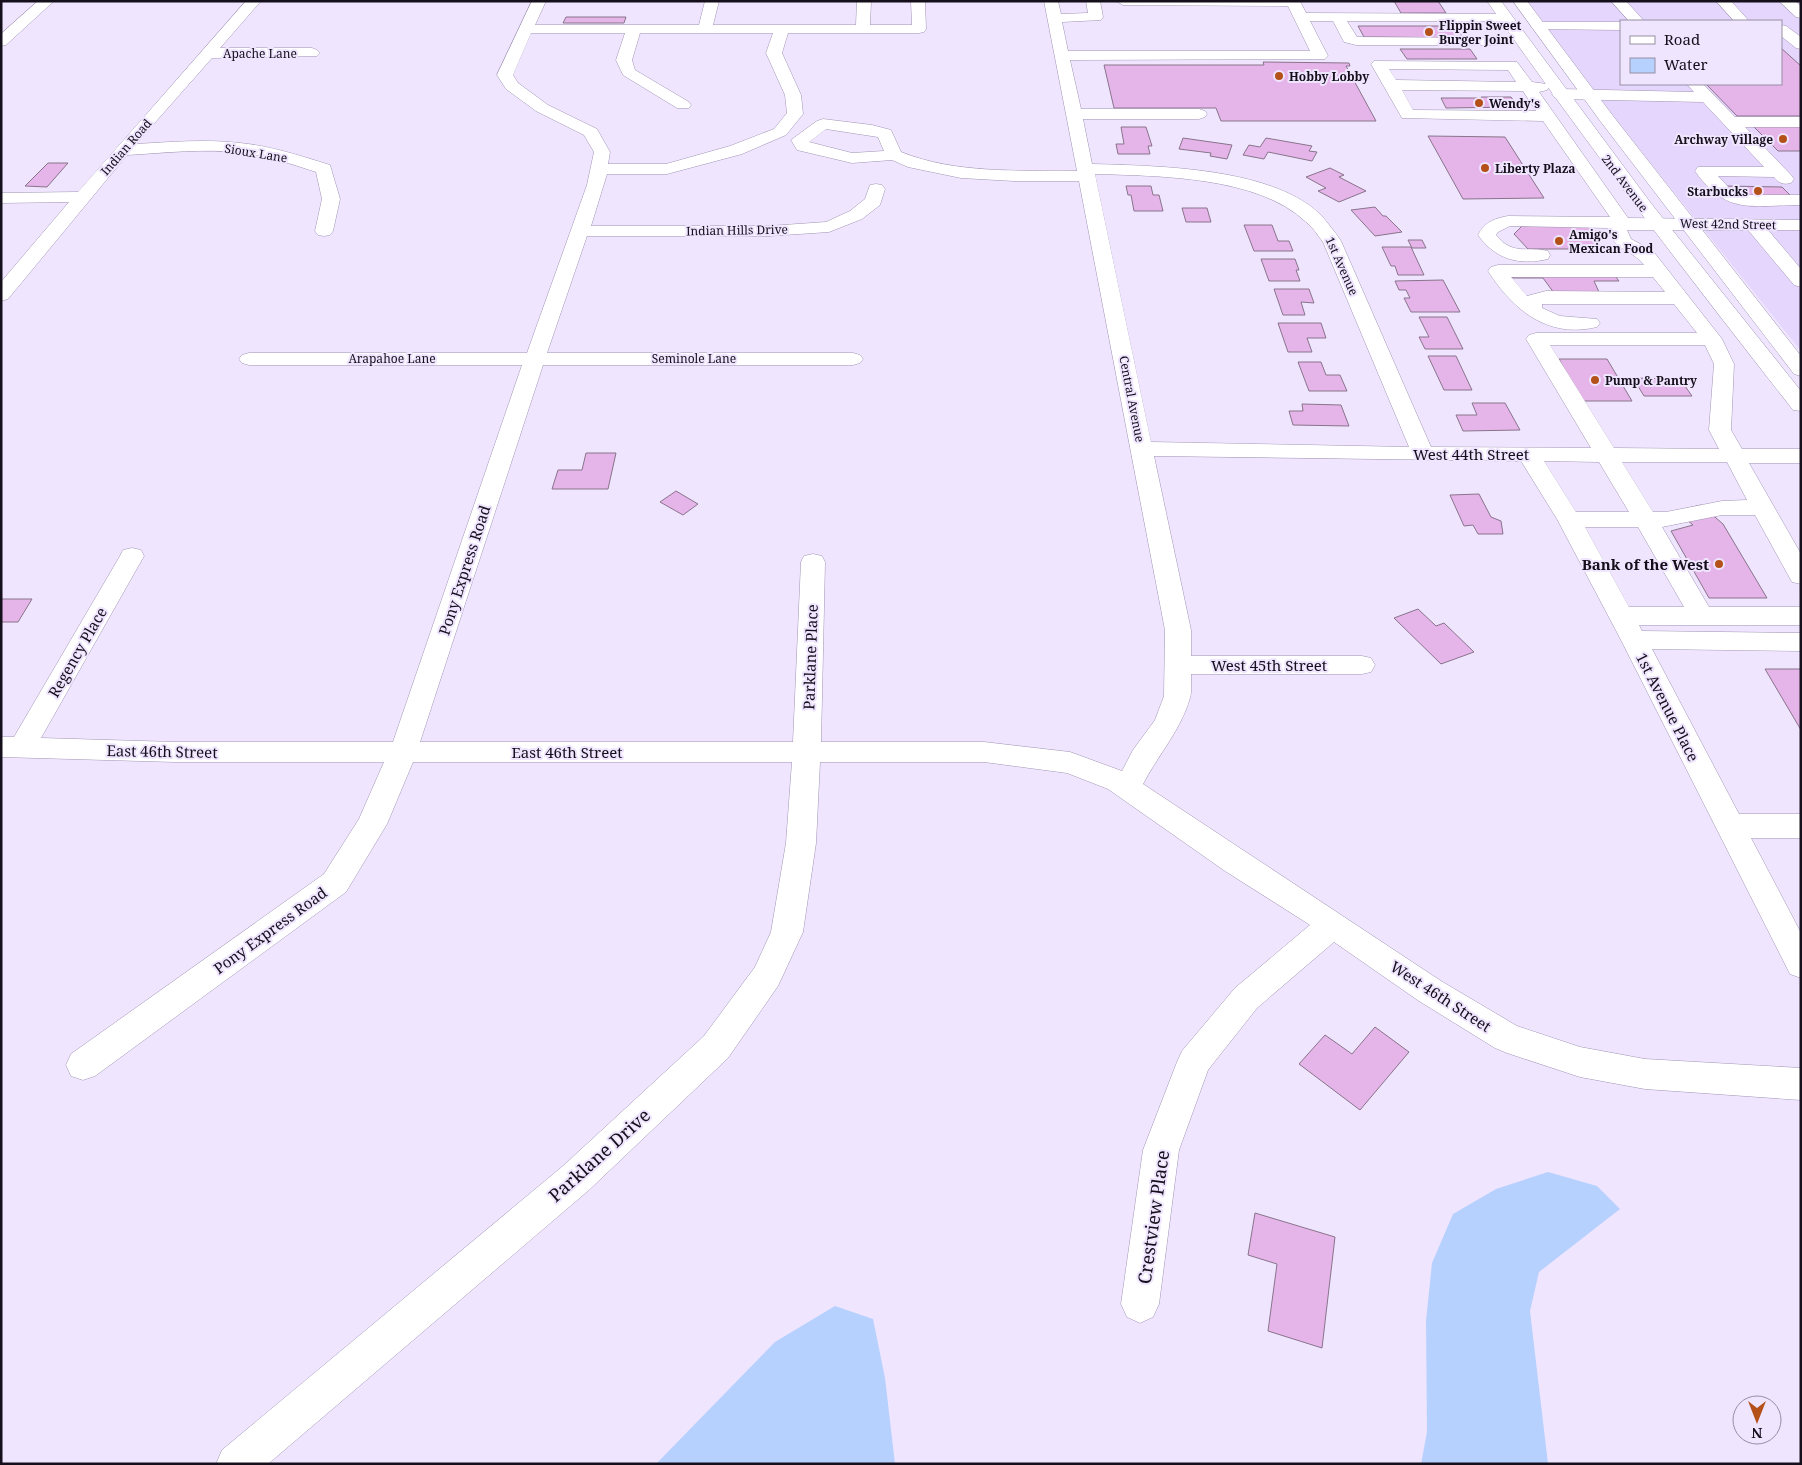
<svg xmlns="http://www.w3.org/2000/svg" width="1802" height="1465" font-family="'Noto Serif',serif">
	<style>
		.built { fill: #e5d6fd; fill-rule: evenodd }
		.water { fill: #b7d1ff }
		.building { fill: #e5b5e9; stroke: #89748b }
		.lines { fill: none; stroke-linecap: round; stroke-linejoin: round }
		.minor-casing { stroke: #a195b3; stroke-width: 1 }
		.major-casing { stroke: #a195b3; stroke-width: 1 }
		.minor { fill: #fff; fill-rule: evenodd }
		.major { fill: #fff; fill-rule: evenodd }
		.poi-dot { fill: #b35118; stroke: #efe5ff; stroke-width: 2 }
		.labels { text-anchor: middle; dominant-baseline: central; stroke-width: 4; stroke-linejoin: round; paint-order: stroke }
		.far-poi-label { font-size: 12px; font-weight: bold; fill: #140f1a; stroke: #efe5ff; text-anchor: start }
		.far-street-label { font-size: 12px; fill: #140f1a; stroke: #efe5ff }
		.street-label { font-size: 15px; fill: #140f1a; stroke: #efe5ff }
		.poi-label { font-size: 15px; font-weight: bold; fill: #140f1a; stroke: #efe5ff; text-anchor: end }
		.near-street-label { font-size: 18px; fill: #140f1a; stroke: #efe5ff }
	</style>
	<rect width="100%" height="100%" fill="#efe5ff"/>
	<path class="built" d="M1521,1h280v350zM1621,21h160v63h-160z"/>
	<g class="water">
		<path d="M1548,1172l49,14 23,23 -81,63 -9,39 18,153h-127l6,-32 -1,-111 6,-58 21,-49 43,-25z"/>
		<path d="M835,1306l38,13 12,59 10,86h-239l119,-122z"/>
	</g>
	<g class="building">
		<path d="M1394,1h44l8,12h-45z"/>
		<path d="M566,17h60l-2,6h-61z"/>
		<path d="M1358,26h98l7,12 -99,-1z"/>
		<path d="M1781,48l20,18v50h-64l-31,-32h75z"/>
		<path d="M1400,49h70l7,10h-70z"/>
		<path d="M1263,62l86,1 1,3h-4l30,55h-155l-5,-13h-102l-10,-43h160z"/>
		<path d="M1481,97h30l7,10 -72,1 -5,-10h41z"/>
		<path d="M1753,126h48v25h-23z"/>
		<path d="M1121,127h25l6,19h-4l2,8h-32l-2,-10h8z"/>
		<path d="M1428,136l77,1 39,61 -81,1z"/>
		<path d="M1693,136h28l6,7h-28z"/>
		<path d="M1183,138l49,7 -5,14 -17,-3 1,-3 -32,-4z"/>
		<path d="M1266,138l46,8 -3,5 8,1 -5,9 -44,-9 -4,7 -21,-4 6,-10 11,2z"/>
		<path d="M48,163h20l-21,24 -22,-1z"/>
		<path d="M1330,168l14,7 -5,2 27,14 -27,11 -21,-11 8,-3 -20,-11z"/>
		<path d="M1126,186h25l2,9h6l4,16h-29l-3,-16h-3z"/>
		<path d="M1724,186l58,1 9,9h-59z"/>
		<path d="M1375,207l8,9h3l16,16 -27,4 -24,-26z"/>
		<path d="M1182,208h25l4,14h-25z"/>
		<path d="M1244,225h28l6,16h11l4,10h-39z"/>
		<path d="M1522,226h66l14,23h-74l-14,-15z"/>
		<path d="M1408,240h14l4,8h-14z"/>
		<path d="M1382,247h29l13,28h-26l-3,-9h-4z"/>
		<path d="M1261,259h34l4,11h-3l4,11h-31z"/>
		<path d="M1504,266l104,1 11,14h-25l5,11 -45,1 -11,-15h-30z"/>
		<path d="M1443,280l17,32h-49l-7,-14h6l-4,-8h-7l-4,-9z"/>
		<path d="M1274,289h35l5,14 -13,-1 4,13h-22z"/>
		<path d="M1419,317h28l16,32h-38l-6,-12h10z"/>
		<path d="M1278,323h43l5,15h-19l5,14h-24z"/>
		<path d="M1428,356h28l16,34h-28z"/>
		<path d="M1559,359h48l25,42h-50z"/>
		<path d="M1298,362h23l5,13h14l7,16h-38z"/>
		<path d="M1633,378l47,1 12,17h-48z"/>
		<path d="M1472,403h33l15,27 -57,1 -7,-16h21z"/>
		<path d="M1302,404l39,1 8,21 -56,-1 -4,-14h14z"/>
		<path d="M586,453h30l-8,36h-56l6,-19h24z"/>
		<path d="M676,491l22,13 -15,11 -23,-13z"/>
		<path d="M1479,494l12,23 10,4 2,13h-25l-5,-9 -9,1 -14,-31z"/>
		<path d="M1701,505l22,19 44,74h-58l-38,-67 22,-6 -17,-14z"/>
		<path d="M1,599h31l-14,23h-17z"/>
		<path d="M1418,609l18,17 8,-3 30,29 -33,12 -47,-46z"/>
		<path d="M1765,669h36v61z"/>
		<path d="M1375,1027l34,25 -49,58 -61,-46 26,-29 27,19z"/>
		<path d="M1255,1213l80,24 -13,111 -54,-17 9,-67 -29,-9z"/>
	</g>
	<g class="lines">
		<defs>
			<g id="minor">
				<path d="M38,1h16l-48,44 -5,1v-12z"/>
				<path d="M246,1h15l-41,47h92l5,2 3,3 -3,3 -105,2 -76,86c35,-2 70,-5 104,-1 31,3 61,13 90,22l10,34 -7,32 -3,4 -6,1 -6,-1 -3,-4 7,-32 -6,-27c-24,-8 -49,-16 -74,-19 -38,-5 -77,0 -115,2l-119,144 -7,2v-19l68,-80 -68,1v-10l77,-1z"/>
				<path d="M532,1h14l-11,24h164l6,-24h14l-6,24h143l1,-24h14l-1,24h42l-1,-24h14l1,28 -2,3 -5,1h-131l-6,20 19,42 2,19 -17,21 -44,19 -75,20h-60l-16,52h178l57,-4 24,-11 15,-12 5,-14 6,-1 6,1 3,4 -5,16 -18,14 -33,13 -60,4h-182l-40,117h306l7,2 3,4 -3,4 -7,2h-310l-123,377h373l8,-180 3,-6 9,-2 9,2 3,6 -4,180h163l86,10 52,19 11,-21 22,-30 9,-24 1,-66 -86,-449h-65l-53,-3 -53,-11 -16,-7 -40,3 -55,-13 -6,-10 26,-19 6,-2 49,6 19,5 10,22c55,22 117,18 176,19l-33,-170h14l3,13 27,-1 -2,-12h14l3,16 -2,3 -39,2 6,29h242l-22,-45 -165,-1 -7,-4h184l6,12 204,1 2,3 -2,3 -5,1h-158l10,16 143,1 2,3 -2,3 -5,1h-139l-12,-3 -11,-21h-23l18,35 -3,3 -255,1 11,49h118l6,2 2,3 -2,3 -6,2h-116l9,45c65,2 178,3 228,50 7,8 15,18 21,27l90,206 160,1 -65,-109 3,-4 7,-2h161l-23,-29h-132v4l18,8 37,3 3,4 -3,4c-49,12 -84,-17 -109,-56l3,-4 7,-2h146c-12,-16 -31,-14 -36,-37l-98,-2 -12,6 -2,3c17,21 30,11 52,16l2,4 -2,4c-29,7 -53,0 -70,-24 7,-13 15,-16 30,-19l102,1 -67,-96 -141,-3 -31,-54 3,-3 143,1 15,20 15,2 2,3 -2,3 -8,2 89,126 173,2v10h-33l33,39v18l-7,-2 -46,-55h-121l4,9 22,12 69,88 12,25 -3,66 11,19h59v14h-52l52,91v30l-9,-2 -37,-67h-33l-60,12 47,80h92v18h-162l3,6 159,2v18l-149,-2 87,165h62v24h-50l50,95v45l-11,-4 -169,-334 -64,-121 -36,-58 -367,-5 37,174v26h171l9,2 4,7 -4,7 -9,2h-171c0,8 1,17 -1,24 -9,32 -32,57 -47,86l298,197 76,45 63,21 65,12 156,9v32l-156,-11 -65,-12 -73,-24 -12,-5 -76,-47 -85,-59 -77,66 -49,62 -29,80 -20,154 -6,13 -13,6 -13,-6 -6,-13 22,-154 34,-88 5,-11 53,-63 75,-63 -85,-54 -117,-82 -41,-16 -83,-11h-164l-4,81 -13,89 -25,54 -50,72 -139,132 -321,274h-52l6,-14 341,-284 141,-130 51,-69 16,-35 15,-89 6,-81h-379l-26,62 -41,68 -251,184 -12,4 -12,-4 -5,-11 5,-11 253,-180 35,-55 25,-57h-209l-174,-5v-20h13l106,-181 3,-6 9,-2 9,2 3,6 -103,182 134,4h218l129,-377h-273l-7,-2 -3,-4 3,-4 7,-2h278l60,-168 7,-33 -10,-17 -48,-24 -30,-22 -9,-14zM531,33h94l-9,27 7,15 54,33h12l2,-3 -2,-3 -54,-32 -3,-10 8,-27h133l-7,20 19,42 2,18 -13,16 -44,17 -64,18h-58l2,-12 -13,-23 -49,-24 -30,-22 -5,-8zM1389,69l119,1 8,12 -120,-2zM1402,90l121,1 13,20 -123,-1zM826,129l52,8 6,14 -32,2 -43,-11zM1095,174c63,2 163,2 211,48 7,5 12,14 17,20l86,205 -258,-5zM1511,277h142l12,15 -119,-1 -19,5zM1550,345h155l9,19 -5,66 10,19 -105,-1zM1544,461l55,1 30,50h-53zM1622,462h105l20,38 -25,1 -56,11h-13zM1585,527h53l46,80h-55z"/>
				<path d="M1611,1h15l18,20h-15z"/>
				<path d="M1716,1h15l18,20h-15z"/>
				<path d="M1779,1h16l6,5v12l-5,-1z"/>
				<path d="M1538,22h83v8l-88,-1 -2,-3 2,-3z"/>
				<path d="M1781,25l5,1 15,11v12l-5,-1 -15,-12z"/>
				<path d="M1687,84h16l32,33h66v10h-56l46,48 3,4 -3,4c-8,2 -12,0 -17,-6l-56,-1 12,13 10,6h61v10c-49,0 -74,11 -106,-34l3,-4h66l-61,-65 -143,-3 -6,-2 -2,-3 2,-3 6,-2 134,3z"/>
			</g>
			<g id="major">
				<path d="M1487,1h14l149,201 151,189v20l-8,-1c-105,-134 -209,-269 -306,-409z"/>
				<path d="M1513,1h14l86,115 188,240v20l-7,-2 -193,-252z"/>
			</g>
		</defs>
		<use href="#minor" class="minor-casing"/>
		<use href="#major" class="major-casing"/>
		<use href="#minor" class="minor"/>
		<use href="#major" class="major"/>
	</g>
	<g class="poi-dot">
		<circle cx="1429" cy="32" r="5"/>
		<circle cx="1279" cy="76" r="5"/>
		<circle cx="1479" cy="103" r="5"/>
		<circle cx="1783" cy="139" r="5"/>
		<circle cx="1485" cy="168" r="5"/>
		<circle cx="1758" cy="191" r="5"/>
		<circle cx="1559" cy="241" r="5"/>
		<circle cx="1595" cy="380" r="5"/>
		<circle cx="1719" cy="564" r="5"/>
	</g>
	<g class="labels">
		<g class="far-poi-label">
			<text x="1439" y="25">Flippin Sweet<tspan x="1439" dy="14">Burger Joint</tspan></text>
			<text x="1289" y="76">Hobby Lobby</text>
			<text x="1489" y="103">Wendy's</text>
			<text x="1773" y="139" text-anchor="end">Archway Village</text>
			<text x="1495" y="168">Liberty Plaza</text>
			<text x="1748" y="191" text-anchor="end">Starbucks</text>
			<text x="1569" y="234">Amigo's<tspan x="1569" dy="14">Mexican Food</tspan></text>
			<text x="1605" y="380">Pump &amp; Pantry</text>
		</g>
		<g class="far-street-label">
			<text x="260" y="53">Apache Lane</text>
			<text transform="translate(126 147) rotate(-49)">Indian Road</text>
			<text transform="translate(256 153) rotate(9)">Sioux Lane</text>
			<text transform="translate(1625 183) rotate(53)">2nd Avenue</text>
			<text transform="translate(1728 224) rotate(1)">West 42nd Street</text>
			<text transform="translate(737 230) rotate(-1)">Indian Hills Drive</text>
			<text transform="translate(1342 266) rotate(66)">1st Avenue</text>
			<text x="392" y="358">Arapahoe Lane</text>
			<text x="694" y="358">Seminole Lane</text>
			<text transform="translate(1132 399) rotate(79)">Central Avenue</text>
		</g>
		<g class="street-label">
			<text x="1471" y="454">West 44th Street</text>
			<text transform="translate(464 570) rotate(-72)">Pony Express Road</text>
			<text transform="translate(77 652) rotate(-60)">Regency Place</text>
			<text transform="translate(810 657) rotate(-88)">Parklane Place</text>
			<text x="1269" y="665">West 45th Street</text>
			<text transform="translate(1668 707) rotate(63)">1st Avenue Place</text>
			<text transform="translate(162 751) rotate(1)">East 46th Street</text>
			<text x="567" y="752">East 46th Street</text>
			<text transform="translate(270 930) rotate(-36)">Pony Express Road</text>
			<text transform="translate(1441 996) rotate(33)">West 46th Street</text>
		</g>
		<g class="poi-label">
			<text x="1709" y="564">Bank of the West</text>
		</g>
		<g class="near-street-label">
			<text transform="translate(599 1155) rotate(-42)">Parklane Drive</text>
			<text transform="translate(1153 1217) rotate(-82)">Crestview Place</text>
		</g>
	</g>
	<rect width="1802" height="1465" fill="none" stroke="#140f1a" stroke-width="5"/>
	<rect x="1620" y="20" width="162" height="65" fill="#efe5ff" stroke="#978fa3"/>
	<rect x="1630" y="36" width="25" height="8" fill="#ffffff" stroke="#978fa3"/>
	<text x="1664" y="45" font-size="15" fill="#140f1a">Road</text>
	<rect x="1630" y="58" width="25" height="15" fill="#b7d1ff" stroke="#978fa3"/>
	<text x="1664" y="70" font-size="15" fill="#140f1a">Water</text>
	<g transform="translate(1757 1420) rotate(180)"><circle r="24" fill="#efe5ff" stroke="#978fa3"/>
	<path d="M0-4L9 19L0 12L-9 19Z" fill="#b35118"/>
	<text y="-8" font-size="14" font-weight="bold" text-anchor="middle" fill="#140f1a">N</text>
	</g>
</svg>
